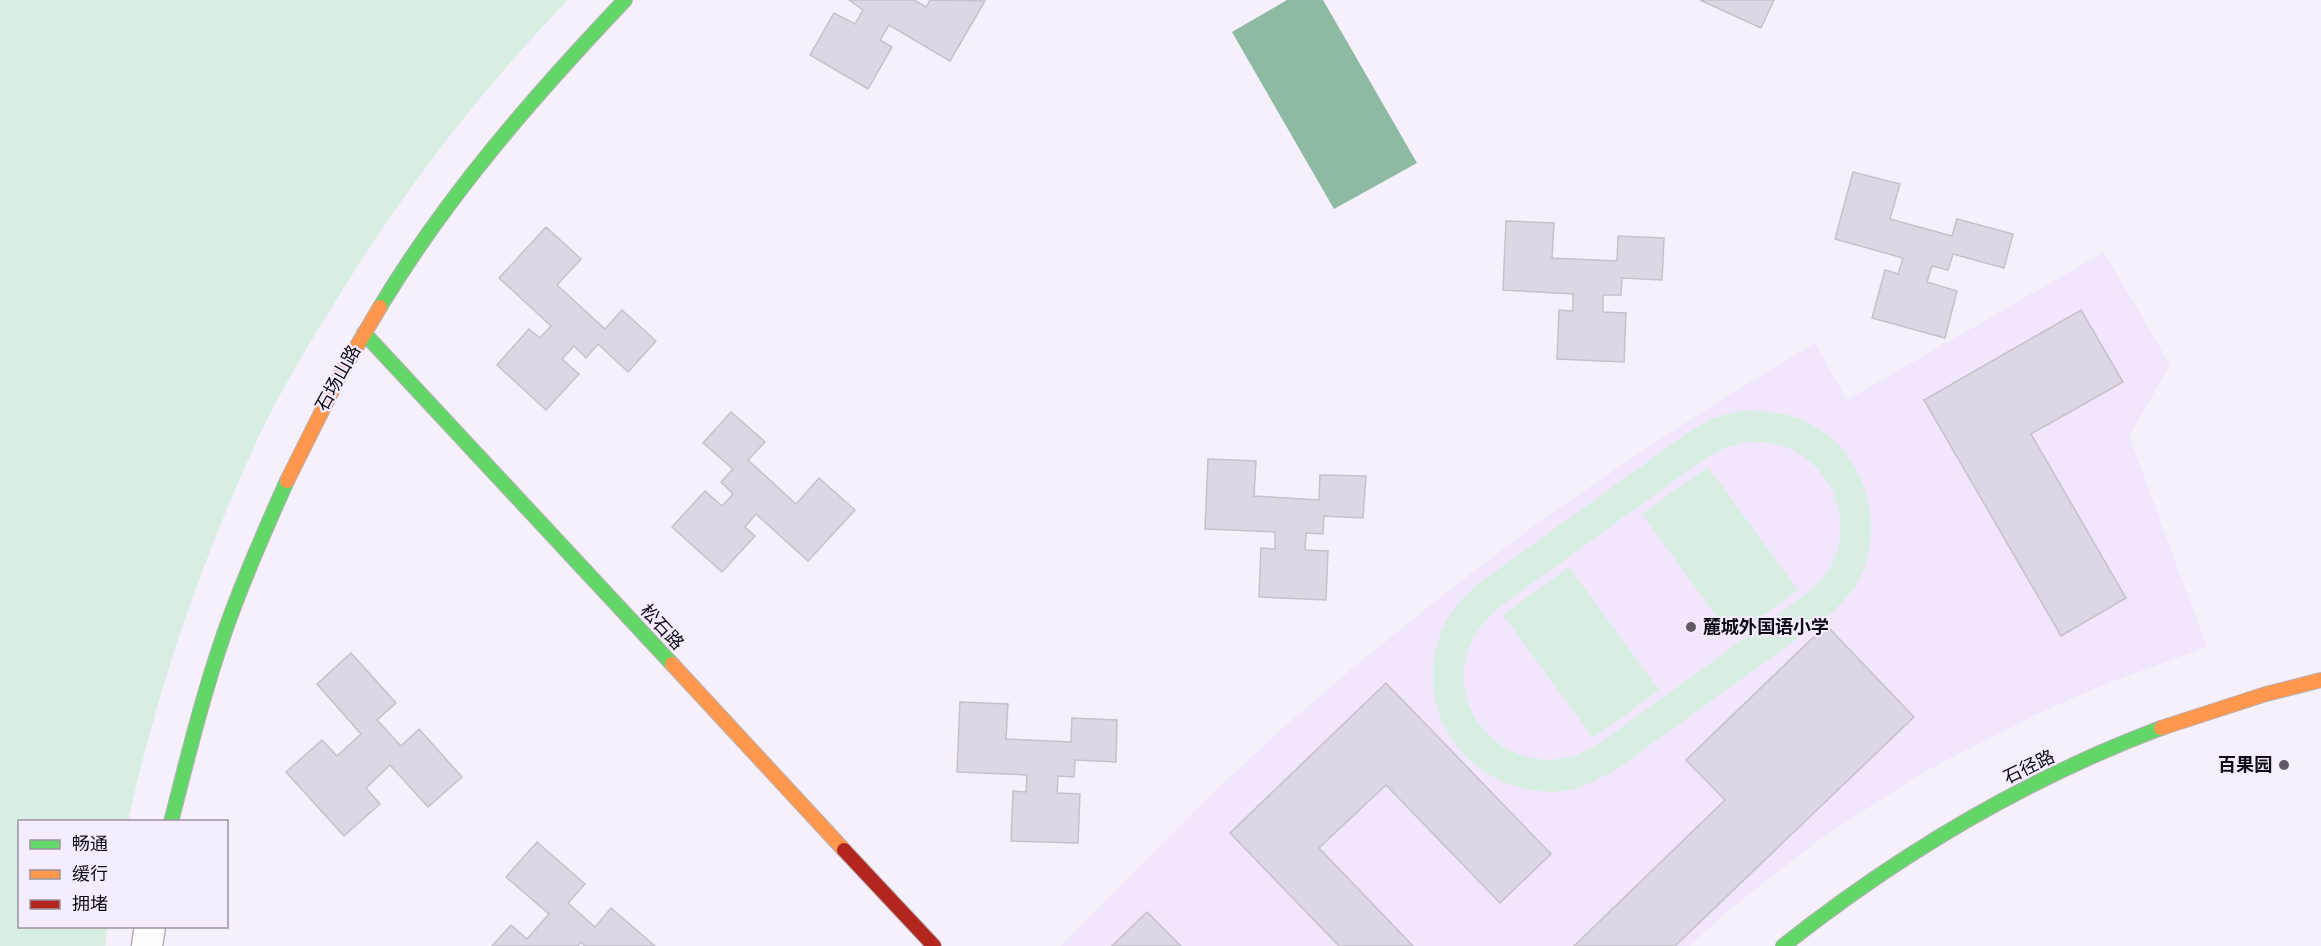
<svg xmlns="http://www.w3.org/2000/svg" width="2321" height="946" font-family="Montserrat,'Noto Sans SC',sans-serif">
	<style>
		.built { fill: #f2e6fc }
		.green { fill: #d8eee3; fill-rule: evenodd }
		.water { fill: #8eb9a2 }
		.building { fill: #ded6e5; stroke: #c6c0cb; stroke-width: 1.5 }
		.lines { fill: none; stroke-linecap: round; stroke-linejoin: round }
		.street-casing { stroke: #b5afb9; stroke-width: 33 }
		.fast-casing { stroke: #b5afb9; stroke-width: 16 }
		.slow-casing { stroke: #b5afb9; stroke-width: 16 }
		.jam-casing { stroke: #b5afb9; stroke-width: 16 }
		.street { stroke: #fefdfe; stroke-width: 30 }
		.fast { stroke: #63d668; stroke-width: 14 }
		.slow { stroke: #ff974d; stroke-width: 14 }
		.jam { stroke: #b3261e; stroke-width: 14 }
		.poi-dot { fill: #615b66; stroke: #f6ecff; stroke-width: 2 }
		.labels { text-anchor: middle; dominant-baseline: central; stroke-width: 4.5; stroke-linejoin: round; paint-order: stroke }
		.street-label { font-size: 18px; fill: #110b15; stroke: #f6ecff }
		.poi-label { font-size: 18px; font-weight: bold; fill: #110b15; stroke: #f6ecff; text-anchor: start }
	</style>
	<rect width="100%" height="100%" fill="#f6f0fb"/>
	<path class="built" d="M2104,252l66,113 -41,71 78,211 -99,36 -77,34 -109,56 -102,66 -96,75 -34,32h-629l134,-136 81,-76 84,-72 87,-70 88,-67 91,-63 93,-61 96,-58 32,57z"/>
	<g class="green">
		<path d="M0,0h568c-92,95 -171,199 -239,312 -26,41 -51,84 -72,128 -56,122 -100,250 -129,381l-108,1v104l88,1 -3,19h-105z"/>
		<path d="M1740,411c19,0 37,0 55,6 64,22 93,98 66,159 -8,17 -22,30 -35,42l-212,153c-16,8 -33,18 -51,20 -91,8 -158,-81 -119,-165 7,-17 21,-30 34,-42l212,-153 23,-13zM1745,442c14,0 28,0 41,5 45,18 67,71 47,115 -6,13 -16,22 -27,32l-209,151c-12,6 -24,13 -38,14 -57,7 -107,-45 -93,-102 5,-20 17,-35 32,-49l209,-151 18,-9z"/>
		<path d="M1708,467l90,123 -66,48 -90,-124z"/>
		<path d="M1569,567l90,123 -66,48 -90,-123z"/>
	</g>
	<path class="water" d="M1287,0h36l94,163 -83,46 -102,-177z"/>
	<g class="building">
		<path d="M849,0h65l12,7 4,-7 55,1 -35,60 -61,-36 -9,15 12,7 -24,42 -58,-34 24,-42 21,11 8,-14z"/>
		<path d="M1700,0h74l-13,28z"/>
		<path d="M1853,172l47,12 -10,35 62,17 5,-17 56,15 -9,34 -51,-14 -5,16 -16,-4 -5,16 30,9 -12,47 -73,-20 13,-48 13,4 5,-16 -68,-19z"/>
		<path d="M1506,221l48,2 -2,35 65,3 1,-25 46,2 -2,42 -40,-2 -1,17h-18v17l23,1 -2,49 -67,-3 2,-49 14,1v-17l-70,-4z"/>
		<path d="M546,227l35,32 -24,26 48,44 17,-19 34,31 -28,31 -30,-28 -12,14 -12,-12 -12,13 17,15 -33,36 -49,-45 32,-36 11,9 11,-12 -52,-48z"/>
		<path d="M2081,310l42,72 -92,52 95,164 -65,38 -137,-236z"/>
		<path d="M731,412l34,30 -17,18 48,44 23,-26 36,32 -47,51 -52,-47 -11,13 10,9 -33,36 -50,-45 33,-36 17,15 11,-12 -12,-12 12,-13 -30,-26z"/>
		<path d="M1208,459l48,2 -2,35 65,4 1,-25 46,1 -3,42 -39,-2 -1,18 -17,-1 -1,17 23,1 -2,49 -67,-3 2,-49 14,1v-17l-70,-3z"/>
		<path d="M1826,625l88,92 -239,229h-101l151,-146 -39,-40z"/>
		<path d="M351,653l45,50 -19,17 24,26 18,-17 43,48 -34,30 -38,-42 -24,23 14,16 -36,32 -58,-64 36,-32 15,16 24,-22 -44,-50z"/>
		<path d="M1386,683l165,171 -51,49 -114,-118 -67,63 94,98h-74l-109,-113z"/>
		<path d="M960,702l48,2 -2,35 65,3 1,-24 45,2 -1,42 -41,-2 -1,17 -16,-1 -1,17 23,1 -2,49 -67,-2 2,-50 13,1 1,-17 -70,-3z"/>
		<path d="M537,842l48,42 -17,19 27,24 16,-19 44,38h-70l-4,-4 -3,4h-86l19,-21 16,14 22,-25 -43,-37z"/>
		<path d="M1147,912l34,34h-69z"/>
	</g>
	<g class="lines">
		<defs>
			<path id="street" d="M147,946l3,-20"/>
			<g id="fast">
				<path d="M380,307c68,-113 155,-212 245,-307"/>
				<path d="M364,333l308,331"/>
				<path d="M171,822c16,-62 31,-124 52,-185 18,-53 41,-105 64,-156"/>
				<path d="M1783,946c115,-91 240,-166 378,-218"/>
			</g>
			<g id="slow">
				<path d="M287,481l54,-108 39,-66"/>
				<path d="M672,664l172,186"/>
				<path d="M2161,728l105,-34 55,-14"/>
			</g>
			<path id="jam" d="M844,850l90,96"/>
		</defs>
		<use href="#street" class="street-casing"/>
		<use href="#fast" class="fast-casing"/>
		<use href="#slow" class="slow-casing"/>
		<use href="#jam" class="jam-casing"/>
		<use href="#street" class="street"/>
		<use href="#fast" class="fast"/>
		<use href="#slow" class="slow"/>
		<use href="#jam" class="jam"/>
	</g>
	<g class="poi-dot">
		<circle cx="1691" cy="627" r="6"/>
		<circle cx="2284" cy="765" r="6"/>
	</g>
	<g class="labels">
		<g class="street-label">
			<text transform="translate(338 378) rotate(-61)">石场山路</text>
			<text transform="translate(662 627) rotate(47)">松石路</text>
			<text transform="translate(2029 767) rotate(-26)">石径路</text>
		</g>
		<g class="poi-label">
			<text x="1703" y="627">麓城外国语小学</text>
			<text x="2272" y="765" text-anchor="end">百果园</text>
		</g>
	</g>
	<rect x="18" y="820" width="210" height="108" fill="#f6ecff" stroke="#9a92a1" stroke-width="1.5"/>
	<rect x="30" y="840" width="30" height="9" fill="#63d668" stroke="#9a92a1" stroke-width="1.5"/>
	<text x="72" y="850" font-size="18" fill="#110b15">畅通</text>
	<rect x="30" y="870" width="30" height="9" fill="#ff974d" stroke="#9a92a1" stroke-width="1.5"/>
	<text x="72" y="880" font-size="18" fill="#110b15">缓行</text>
	<rect x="30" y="900" width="30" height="9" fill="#b3261e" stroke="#9a92a1" stroke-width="1.5"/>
	<text x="72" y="910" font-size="18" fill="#110b15">拥堵</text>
</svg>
